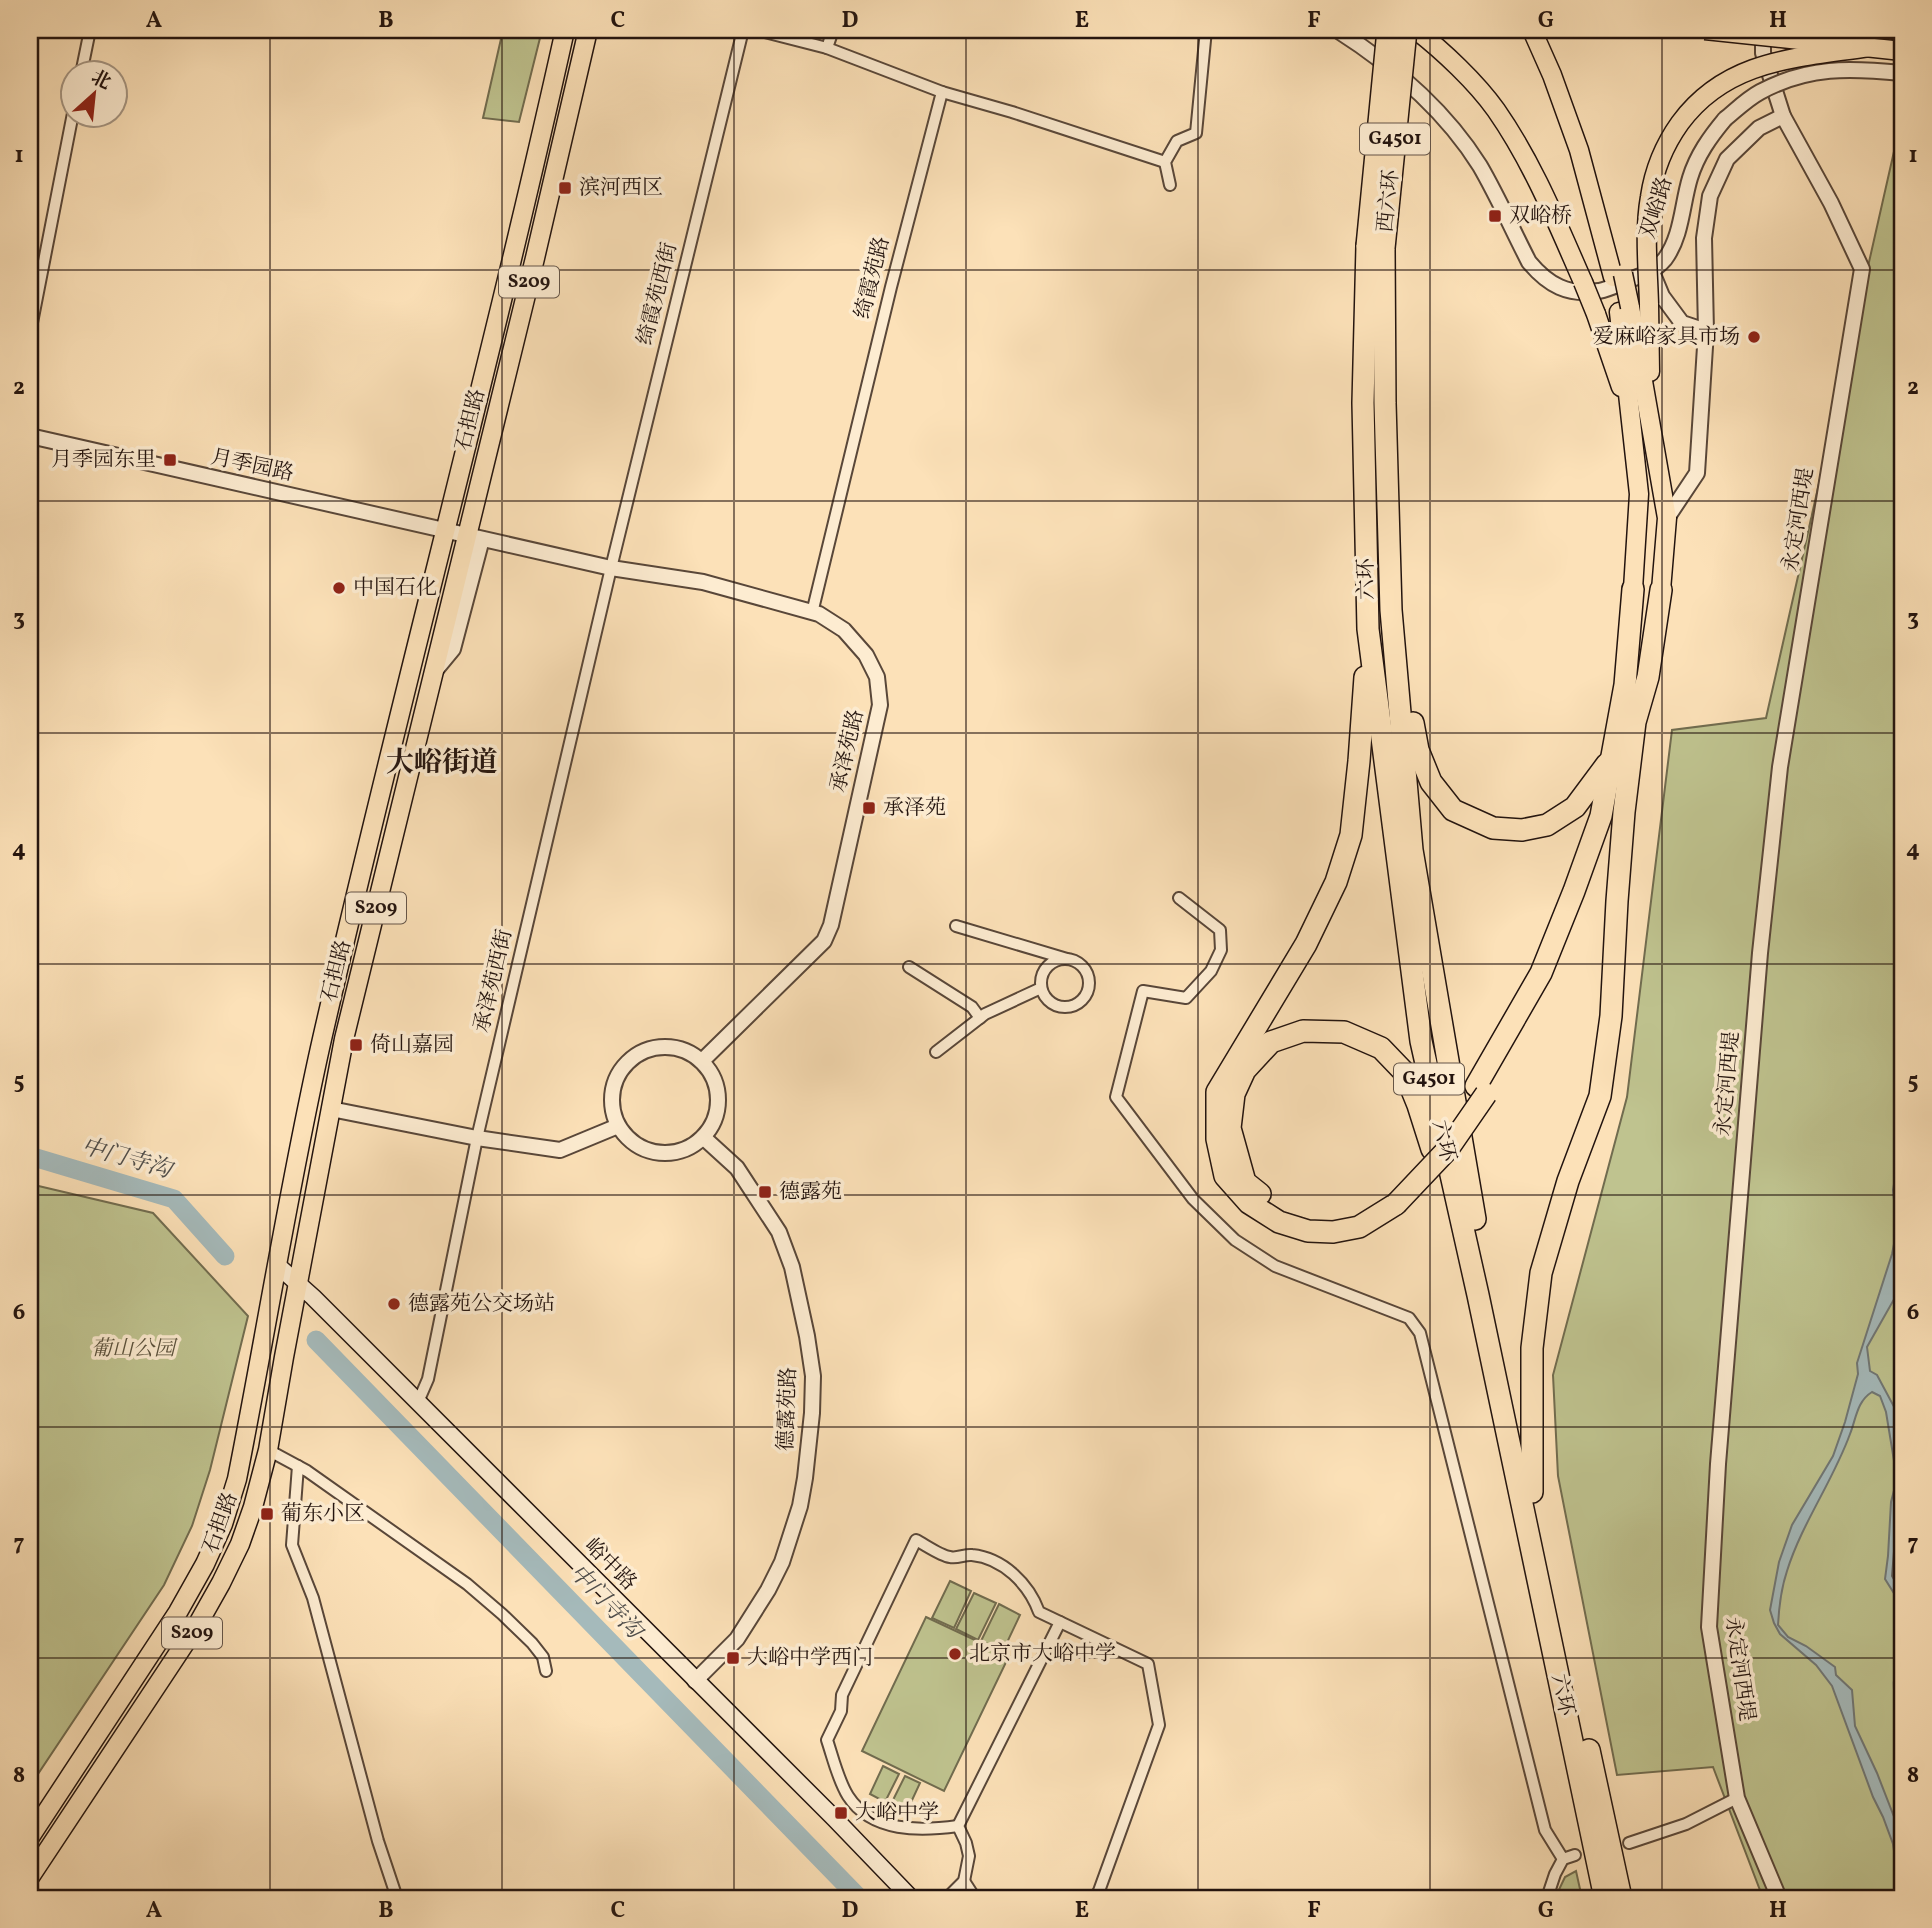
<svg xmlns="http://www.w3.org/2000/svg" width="1932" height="1928" font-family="Vollkorn,'Noto Serif SC',serif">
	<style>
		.green { fill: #bfc38f; stroke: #716c4f; stroke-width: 2 }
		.water { fill: #a5babb; stroke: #717876; stroke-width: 2 }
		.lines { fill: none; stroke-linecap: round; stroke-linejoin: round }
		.shore { stroke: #646765; stroke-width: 2 }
		.river { stroke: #a5babb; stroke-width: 19 }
		.minor-casing { stroke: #594739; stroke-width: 14 }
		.tertiary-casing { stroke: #594739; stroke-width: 18 }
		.secondary-casing { stroke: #23140f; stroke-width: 19 }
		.primary-casing { stroke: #23140f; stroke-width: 21 }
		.trunk-casing { stroke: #23140f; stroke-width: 21 }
		.motorway-casing { stroke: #23140f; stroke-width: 24 }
		.minor { stroke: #fdecd1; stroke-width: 10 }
		.tertiary { stroke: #fdecd1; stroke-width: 14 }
		.secondary { stroke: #fdecd1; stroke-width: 16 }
		.primary { stroke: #fce1b8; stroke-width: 18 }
		.trunk { stroke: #fce1b8; stroke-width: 18 }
		.motorway { stroke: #fce1b8; stroke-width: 21 }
		.tertiary-bridge-casing { stroke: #594739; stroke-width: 18; stroke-linecap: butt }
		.trunk-bridge-casing { stroke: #23140f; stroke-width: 21; stroke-linecap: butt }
		.motorway-bridge-casing { stroke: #23140f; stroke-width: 24; stroke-linecap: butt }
		.tertiary-bridge { stroke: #fdecd1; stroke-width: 14 }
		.trunk-bridge { stroke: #fce1b8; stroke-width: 18 }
		.motorway-bridge { stroke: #fce1b8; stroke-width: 21 }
		.grid { fill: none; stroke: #23140f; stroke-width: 2; stroke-opacity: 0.55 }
		.poi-dot { fill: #8f2418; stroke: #fdecd1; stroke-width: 2.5 }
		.labels { text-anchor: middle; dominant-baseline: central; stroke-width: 7; stroke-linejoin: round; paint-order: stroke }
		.shield { fill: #fdecd1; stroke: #645549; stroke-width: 2 }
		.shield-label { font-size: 19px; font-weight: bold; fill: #23140f }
		.poi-label { font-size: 21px; fill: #23140f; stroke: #fdecd1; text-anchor: start }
		.street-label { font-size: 21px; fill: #23140f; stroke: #fdecd1 }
		.park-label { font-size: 21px; font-style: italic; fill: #5a513c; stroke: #fdecd1 }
		.water-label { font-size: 23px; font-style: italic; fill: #504e4b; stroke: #fdecd1 }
		.district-label { font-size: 28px; font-weight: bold; fill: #23140f; stroke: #fdecd1 }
		.neatline { fill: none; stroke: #23140f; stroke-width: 2.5 }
		.grid-label { font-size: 23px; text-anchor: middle; font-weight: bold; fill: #23140f }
	</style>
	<rect width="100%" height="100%" fill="#fce1b8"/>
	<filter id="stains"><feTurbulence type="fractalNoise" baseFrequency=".00286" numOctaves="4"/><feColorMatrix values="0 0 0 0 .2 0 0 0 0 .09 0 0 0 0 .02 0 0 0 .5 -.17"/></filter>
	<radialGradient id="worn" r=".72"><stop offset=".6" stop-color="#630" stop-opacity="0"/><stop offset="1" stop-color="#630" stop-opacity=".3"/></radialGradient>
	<g class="green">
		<path d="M503,30h39l-23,92 -36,-4z"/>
		<path d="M1902,116v1782h-139l-50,-131 -96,8 -59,-299 -5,-101 74,-278 45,-367 94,-12z"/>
		<path d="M30,1184l123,29 95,103 -38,154 -18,56 -28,59 -134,201z"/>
		<path d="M950,1581l21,10 -17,37 -22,-10z"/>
		<path d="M974,1593l22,10 -18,37 -22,-11z"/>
		<path d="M999,1604l21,11 -17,36 -22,-10z"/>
		<path d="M926,1617l83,39 -65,135 -82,-40z"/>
		<path d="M883,1766l16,8 -14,28 -15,-8z"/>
		<path d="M905,1776l15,7 -13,28 -16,-7z"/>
		<path d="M1576,1871l6,27h-27l10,-21z"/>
	</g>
	<g class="water">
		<path d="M1902,1137l-1,129 -4,28 -30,53 3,24 7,4 22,41 3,29v161l-17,-27 3,-23 3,-54 6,-23 -11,-67 -6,-16 -8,-4c-15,9 -16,27 -22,42 -17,47 -48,89 -63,137 -6,18 -8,35 -9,54l10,12 18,9 29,21 1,8 16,15 3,36 22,47 21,54 4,21v50h-5l-1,-34 -3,-20 -10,-27 -10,-20 -41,-111 -16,-21 -36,-31 -6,-11 -4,-13 9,-48 13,-37 41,-69 12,-34 13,-48 -1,-11 35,-109 5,-25 -4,-39z"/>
		<path d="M1902,1657v51c-13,-17 -9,-33 0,-51z"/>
	</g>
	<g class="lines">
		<path class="shore" d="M1902,1486l-4,17 -6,73 10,17"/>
		<g class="river">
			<path d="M30,1156l144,43 51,57"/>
			<path d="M316,1340l543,558"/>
		</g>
		<defs>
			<g id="minor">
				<path d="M757,30l70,18"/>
				<path d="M81,74l9,-44"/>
				<path d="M942,92l70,20 153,50"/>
				<path d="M1170,185l-5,-23 12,-21 19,-8 10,-103"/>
				<path d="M30,333l44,-225"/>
				<path d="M812,613l79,-326 51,-195 -115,-44 6,-18"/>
				<path d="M1179,898l41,32 1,20 -10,21 -25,27 -43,-7 -27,106 77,102 42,41 40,26 134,52 11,15 125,497 18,29"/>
				<path d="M956,926l111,33"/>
				<circle cx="1065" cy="983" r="24"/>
				<path d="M909,967l63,40 8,11"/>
				<path d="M936,1052l49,-38 56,-26"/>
				<path d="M418,1402l10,-23 49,-241 134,-570 132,-538"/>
				<path d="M268,1450l39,21 160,113 35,30 30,29 11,14 3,14"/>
				<path d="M298,1466l-6,79 21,53 65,243 19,57"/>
				<path d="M958,1826c-37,5 -86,7 -110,-30 -10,-16 -15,-38 -21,-56l14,-29 1,-16 74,-155c8,4 25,16 34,17 7,2 15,-3 22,-2 31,3 57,29 67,57l21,10"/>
				<path d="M1629,1843l57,-19 51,-26"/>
				<path d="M964,1881l11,17"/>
				<path d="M947,1898l17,-17 5,-25 -3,-13 -8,-17 102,-204 88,42 11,61 -60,166 -5,7"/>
				<path d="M1547,1898l8,-24 8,-15 12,-4"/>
			</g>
			<g id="tertiary">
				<path d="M1337,30c55,35 108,80 143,136 18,31 33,65 49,96 19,23 39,34 70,29 10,-2 20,-7 30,-11 14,-5 26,-9 36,-21 17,-23 17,-55 25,-81 7,-23 20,-41 35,-59"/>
				<path d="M1763,30v23l20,63 48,87 31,66 -82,498 -20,186 -42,511 -9,163 28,171 42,100"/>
				<path d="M1652,272l10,24 20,27 24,8"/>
				<path d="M30,436l581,132 92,14 116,32 25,16 22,25 11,22 3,28 -49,220 -7,16 -122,120"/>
				<path d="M1667,518l30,-45 9,-142 -2,-93 6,-42 17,-37 32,-31 24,-12"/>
				<path d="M434,672l19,-23 29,-110"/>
				<circle cx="665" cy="1100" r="53"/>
				<path d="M331,1109l146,29 83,12 58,-24"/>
				<path d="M695,1681l42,-42 31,-49 14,-28 18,-56 5,-28 7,-65 1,-37 -6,-40 -15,-69 -13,-35 -42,-64 -34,-31"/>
			</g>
			<path id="secondary" d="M277,1265l36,32 522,522 76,79"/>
			<g id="primary">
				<path d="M30,1837l148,-225 27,-48 18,-40 14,-45c29,-146 52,-294 85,-440 77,-337 168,-671 243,-1009"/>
				<path d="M30,1877l169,-255 22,-39 19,-39 13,-37 15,-57 16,-93 60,-318 191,-781 53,-228"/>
			</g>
			<g id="trunk">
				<path d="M1416,30c27,21 60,52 80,80 37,53 61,113 87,172"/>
				<path d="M1532,30l20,45 27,75 34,127"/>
				<path d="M1894,30l8,1"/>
				<path d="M1649,304l1,68"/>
				<path d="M1630,307l37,211 -6,72"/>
				<path d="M1619,312l20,182 -6,95"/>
				<path d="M1596,314l25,73"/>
			</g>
			<g id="motorway">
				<path d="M1367,246l-4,157 5,226 53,412 57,254 127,603"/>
				<path d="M1384,248l1,155 6,207 21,240 63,369"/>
				<path d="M1365,677l-6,84 -8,74 -15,47 -30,62 -89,148v47l8,37 24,27 30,19 29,9 25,1 26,-5 37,-23"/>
				<path d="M1413,723l5,27 13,32 22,28 40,18 29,2 25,-5 28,-18 32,-43"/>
				<path d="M1476,1086l65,-113 33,-82 27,-75 24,-131 8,-96"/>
				<path d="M1260,1194l-15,-12 -15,-54 4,-34 11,-24 26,-28 32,-11 41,1 37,16 24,25 13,32 14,44"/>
				<path d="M1532,1492v-144l9,-75 27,-92 32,-85 11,-80 6,-115 7,-89 11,-90 13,-45 13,-87"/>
				<path d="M1589,1750l32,148"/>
			</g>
		</defs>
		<use href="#minor" class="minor-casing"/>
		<use href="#tertiary" class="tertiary-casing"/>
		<use href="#secondary" class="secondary-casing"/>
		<use href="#primary" class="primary-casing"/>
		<use href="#trunk" class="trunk-casing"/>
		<use href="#motorway" class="motorway-casing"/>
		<use href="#minor" class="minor"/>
		<use href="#tertiary" class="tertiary"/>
		<use href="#secondary" class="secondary"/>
		<use href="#primary" class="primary"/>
		<use href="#trunk" class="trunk"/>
		<use href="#motorway" class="motorway"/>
		<defs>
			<path id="tertiary-bridge" d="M1725,119c11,-9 22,-20 35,-27 48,-26 90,-24 142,-19"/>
			<g id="trunk-bridge">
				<path d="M1705,30l197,21"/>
				<path d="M1623,274l7,33"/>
				<path d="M1583,282l13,32"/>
				<path d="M1649,304c-1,-35 -5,-73 1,-107 4,-27 15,-53 30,-74 47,-64 117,-65 189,-76"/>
			</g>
			<g id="motorway-bridge">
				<path d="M1367,246l21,-216"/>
				<path d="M1384,248l22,-218"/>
				<path d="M1396,1204l52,-55 38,-55"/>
			</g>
		</defs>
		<use href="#tertiary-bridge" class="tertiary-bridge-casing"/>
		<use href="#trunk-bridge" class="trunk-bridge-casing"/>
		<use href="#motorway-bridge" class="motorway-bridge-casing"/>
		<use href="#tertiary-bridge" class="tertiary-bridge"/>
		<use href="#trunk-bridge" class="trunk-bridge"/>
		<use href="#motorway-bridge" class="motorway-bridge"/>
	</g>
	<path class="grid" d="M270,30v1868M502,30v1868M734,30v1868M966,30v1868M1198,30v1868M1430,30v1868M1662,30v1868M30,270h1872M30,501h1872M30,733h1872M30,964h1872M30,1195h1872M30,1427h1872M30,1658h1872"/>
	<g class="poi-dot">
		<rect x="558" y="181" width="14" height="14" rx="3.5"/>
		<rect x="1488" y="209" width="14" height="14" rx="3.5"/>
		<circle cx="1754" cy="337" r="7"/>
		<rect x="163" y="453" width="14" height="14" rx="3.5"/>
		<circle cx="339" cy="588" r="7"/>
		<rect x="862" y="801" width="14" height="14" rx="3.5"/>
		<rect x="349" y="1038" width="14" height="14" rx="3.5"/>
		<rect x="758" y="1185" width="14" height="14" rx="3.5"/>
		<circle cx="394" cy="1304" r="7"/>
		<rect x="260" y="1507" width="14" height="14" rx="3.5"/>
		<circle cx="955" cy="1654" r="7"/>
		<rect x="726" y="1651" width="14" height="14" rx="3.5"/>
		<rect x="834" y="1806" width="14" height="14" rx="3.5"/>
	</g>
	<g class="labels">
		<g class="shield">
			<rect x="1360" y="123.5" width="70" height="31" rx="5"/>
			<rect x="499" y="266.5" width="60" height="31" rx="5"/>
			<rect x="346" y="892.5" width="60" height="31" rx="5"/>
			<rect x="1394" y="1063.5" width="70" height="31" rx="5"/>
			<rect x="162" y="1617.5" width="60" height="31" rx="5"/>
		</g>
		<g class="shield-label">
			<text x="1395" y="139">G4501</text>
			<text x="529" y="282">S209</text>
			<text x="376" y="908">S209</text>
			<text x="1429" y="1079">G4501</text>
			<text x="192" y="1633">S209</text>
		</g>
		<g class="poi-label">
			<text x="579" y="188">滨河西区</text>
			<text x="1509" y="216">双峪桥</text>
			<text x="1740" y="337" text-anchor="end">爱麻峪家具市场</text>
			<text x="156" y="460" text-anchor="end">月季园东里</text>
			<text x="353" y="588">中国石化</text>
			<text x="883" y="808">承泽苑</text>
			<text x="370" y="1045">倚山嘉园</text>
			<text x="779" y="1192">德露苑</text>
			<text x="408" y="1304">德露苑公交场站</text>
			<text x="281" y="1514">葡东小区</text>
			<text x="969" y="1654">北京市大峪中学</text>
			<text x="747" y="1658">大峪中学西门</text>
			<text x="855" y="1813">大峪中学</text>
		</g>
		<g class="street-label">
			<text transform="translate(1389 201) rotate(-84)">西六环</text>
			<text transform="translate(1657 208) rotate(-73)">双峪路</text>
			<text transform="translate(873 278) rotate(-76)">绮霞苑路</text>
			<text transform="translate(658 294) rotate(-76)">绮霞苑西街</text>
			<text transform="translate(471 420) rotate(-76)">石担路</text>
			<text transform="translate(252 466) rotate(12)">月季园路</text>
			<text transform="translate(1799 520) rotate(-81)">永定河西堤</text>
			<text transform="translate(1367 579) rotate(-91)">六环</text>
			<text transform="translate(848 751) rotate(-77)">承泽苑路</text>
			<text transform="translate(337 971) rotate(-76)">石担路</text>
			<text transform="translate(494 981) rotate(-77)">承泽苑西街</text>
			<text transform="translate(1728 1084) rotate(-85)">永定河西堤</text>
			<text transform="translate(1443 1141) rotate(77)">六环</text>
			<text transform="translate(788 1409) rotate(-88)">德露苑路</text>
			<text transform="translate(221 1523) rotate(-70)">石担路</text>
			<text transform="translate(610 1565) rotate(45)">峪中路</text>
			<text transform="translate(1739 1669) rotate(82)">永定河西堤</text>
			<text transform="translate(1562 1695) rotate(78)">六环</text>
		</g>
		<g class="park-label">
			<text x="133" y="1349">葡山公园</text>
		</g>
		<g class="water-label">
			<text transform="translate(126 1159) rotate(16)">中门寺沟</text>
			<text transform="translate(605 1602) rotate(46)">中门寺沟</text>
		</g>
		<g class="district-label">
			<text x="442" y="763">大峪街道</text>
		</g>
	</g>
	<rect width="1932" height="1928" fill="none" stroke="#fce1b8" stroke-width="77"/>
	<g transform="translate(94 94) rotate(27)"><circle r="33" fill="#fdecd1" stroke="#a69683" stroke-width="2"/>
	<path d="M0-5L12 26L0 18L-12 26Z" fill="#8f2418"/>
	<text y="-10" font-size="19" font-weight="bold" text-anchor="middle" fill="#23140f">北</text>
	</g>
	<rect x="38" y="38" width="1856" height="1852" class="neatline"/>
	<g class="grid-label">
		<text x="154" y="27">A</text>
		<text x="386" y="27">B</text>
		<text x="618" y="27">C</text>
		<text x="850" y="27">D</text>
		<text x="1082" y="27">E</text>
		<text x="1314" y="27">F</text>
		<text x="1546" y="27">G</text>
		<text x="1778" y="27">H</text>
		<text x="19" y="162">1</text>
		<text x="1913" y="162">1</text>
		<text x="19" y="394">2</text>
		<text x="1913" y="394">2</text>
		<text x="19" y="625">3</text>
		<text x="1913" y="625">3</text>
		<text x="19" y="856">4</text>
		<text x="1913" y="856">4</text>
		<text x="19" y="1088">5</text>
		<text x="1913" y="1088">5</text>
		<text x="19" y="1319">6</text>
		<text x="1913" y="1319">6</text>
		<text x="19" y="1550">7</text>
		<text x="1913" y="1550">7</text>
		<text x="19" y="1782">8</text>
		<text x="1913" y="1782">8</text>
		<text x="154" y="1917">A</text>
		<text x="386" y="1917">B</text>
		<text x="618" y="1917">C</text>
		<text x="850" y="1917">D</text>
		<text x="1082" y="1917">E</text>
		<text x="1314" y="1917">F</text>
		<text x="1546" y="1917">G</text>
		<text x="1778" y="1917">H</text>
	</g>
	<rect width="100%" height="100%" filter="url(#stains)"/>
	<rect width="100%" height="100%" fill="url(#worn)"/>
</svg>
